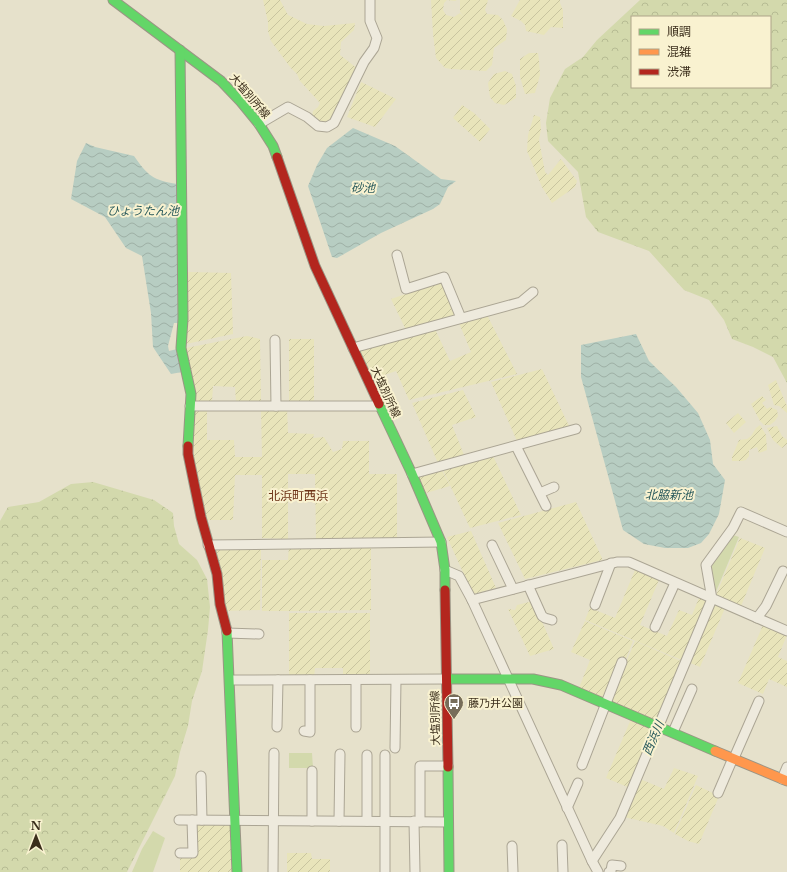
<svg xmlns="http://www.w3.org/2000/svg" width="787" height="872" font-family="'Libre Baskerville','Noto Sans JP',serif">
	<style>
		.farmland { fill: url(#farmland-furrows) }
		.grass { fill: #d3d9ac }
		.forest { fill: url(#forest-crowns); fill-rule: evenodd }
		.water { fill: url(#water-waves) }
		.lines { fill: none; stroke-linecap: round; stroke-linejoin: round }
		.street-casing { stroke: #aba594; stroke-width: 11 }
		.fast-casing { stroke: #9b9585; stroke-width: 11 }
		.slow-casing { stroke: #9b9585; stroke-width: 11 }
		.jam-casing { stroke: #9b9585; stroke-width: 11 }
		.street { stroke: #eeeadd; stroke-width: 9 }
		.fast { stroke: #63d668; stroke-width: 9 }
		.slow { stroke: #ff974d; stroke-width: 9 }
		.jam { stroke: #b3261e; stroke-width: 9 }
		.labels { text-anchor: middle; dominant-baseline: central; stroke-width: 4; stroke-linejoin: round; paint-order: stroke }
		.street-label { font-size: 11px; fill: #3b2e1b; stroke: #f9f2d0 }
		.poi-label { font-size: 11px; fill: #3b2e1b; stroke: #f9f2d0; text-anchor: start }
		.water-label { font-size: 12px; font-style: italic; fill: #295a5c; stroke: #f9f2d0 }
		.neighbourhood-label { font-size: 12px; fill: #6c3216; stroke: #f9f2d0 }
	</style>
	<defs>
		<pattern id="farmland-furrows" width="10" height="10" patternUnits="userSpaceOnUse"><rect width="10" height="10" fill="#e8e4ba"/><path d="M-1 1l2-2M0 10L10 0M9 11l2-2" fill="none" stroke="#c8c49f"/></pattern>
		<pattern id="forest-crowns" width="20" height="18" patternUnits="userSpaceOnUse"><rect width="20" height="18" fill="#d3d9ac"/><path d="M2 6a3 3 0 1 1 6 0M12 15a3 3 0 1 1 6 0" fill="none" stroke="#b6bb93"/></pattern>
		<pattern id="water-waves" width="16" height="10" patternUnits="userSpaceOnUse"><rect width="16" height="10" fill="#b7cdc2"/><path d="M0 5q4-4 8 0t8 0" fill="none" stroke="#9eb0a6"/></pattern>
	</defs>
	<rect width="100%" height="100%" fill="#e6e1cb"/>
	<g class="farmland">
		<path d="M263,0h17l8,15 19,9 17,2 31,-3 -1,7 -13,12 -1,13 18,14 -22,48 -12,7 -12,-8 1,-5 5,-4 2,-4 -20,-22 -3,-7 -7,-7 -19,-26 -3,-10v-9z"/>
		<path d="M431,0h26l-2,1 -8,-1 -3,3 -1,7 3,5 8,2 6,-4 4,4 -4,-5v-12h28l-3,10 2,4 11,1 5,5 4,9 -1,11 -12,8 -2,17 -6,6 -35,-2 1,-18 -1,18 -6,-1 -9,-10 -3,-24z"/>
		<path d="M520,0h40v3l3,7v18l-12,-1 -7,8 -18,-4 -1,-6 -4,-4 -10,-5z"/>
		<path d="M529,53h9l1,7 1,15 -5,18 -10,1 -5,-17v-18z"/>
		<path d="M505,71l7,3 4,12v12l-12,7 -9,-2 -5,-6 -2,-14 6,-9z"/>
		<path d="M361,82l35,17 -21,28 -28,-10z"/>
		<path d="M462,105l12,8 16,16 -10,13 -27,-24z"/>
		<path d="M534,115l6,2 1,12 -2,11 6,32 3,3 13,-16 16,22 -2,6 -23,16 -10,-16 -15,-36 1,-16z"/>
		<path d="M188,272l43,1 2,61 -47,10z"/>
		<path d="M441,282l2,1 13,32 -5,3 -45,12 -15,-31z"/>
		<path d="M487,315l30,59 -108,26 -13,-29 -23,8 -14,-29 76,-21 15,32 21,-9 -12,-29z"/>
		<path d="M247,336l13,3 1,62 -25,1 -1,-15 -22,-1 -1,15h-19l-7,-53z"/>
		<path d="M289,339h25v62l-25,1z"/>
		<path d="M542,369l28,59 -53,13 -26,-59z"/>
		<path d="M776,380l11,26v7l-8,-7 -5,-1 -6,-20z"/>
		<path d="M463,390l13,27 -24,8 12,30 -26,8 -26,-60z"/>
		<path d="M762,396l4,4 -4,3 5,6 3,-2 7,3 1,6 -3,5 -5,4h-6l-4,-4 -9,-17z"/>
		<path d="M194,408l13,1v31h27l1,17h27l-1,-47 26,-2 1,25 26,1 -1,4 11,-1 9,15 9,-3 1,-8h26v33h28v66h-81l-1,-66h-27v65l-26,-1v-63h-27l-2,45h-26l-13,-62z"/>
		<path d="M738,413l8,9 -12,11 -8,-10z"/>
		<path d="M760,425l6,10 1,15 -8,3 -2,-6 -8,3v6l-3,4 -4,1h-10v-4l7,-17 8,-1 4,-3 5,-8z"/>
		<path d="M777,426l5,10 5,4v4l-5,4 -9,-8 -6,-12z"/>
		<path d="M493,456l28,59 -51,13 -27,-58z"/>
		<path d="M442,470l8,16 -24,7 -8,-17z"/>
		<path d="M576,502l26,56v2l-77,19 -27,-56z"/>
		<path d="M471,531l25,57 -23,6 -26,-57z"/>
		<path d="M740,538l25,10 -24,58 -25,-11z"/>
		<path d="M289,546l82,1v63l-83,1v-27v27h-26v-51h26z"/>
		<path d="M261,547l-1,63 -36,1 -11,-63z"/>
		<path d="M635,570l24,10 -19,45 27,11 12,-26 13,5 7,-17 10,4 -25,59 -99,-41 5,-12 25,10z"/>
		<path d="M533,601l21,48 -24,7 -22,-47 7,1 2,-5z"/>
		<path d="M713,603l12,5 -25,59 -12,-5z"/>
		<path d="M289,613h81v64l-27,1v-10h-28l-1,10 -25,-1z"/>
		<path d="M585,621l48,20 -8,20 -20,37 -26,-10 11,-28 -19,-8z"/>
		<path d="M763,625l24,10 -9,22 9,4v26l-18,-8 -6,15 -25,-11z"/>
		<path d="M635,641l48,21 -25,59 -48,-20z"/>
		<path d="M631,719l24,10 -25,59 -24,-10z"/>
		<path d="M674,768l24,8 -24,57 -11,-7 -39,-9 16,-38 24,10z"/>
		<path d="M696,785l23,11 -20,48 -11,-3 -13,-7z"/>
		<path d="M232,824l1,48h-53v-16h17v-31z"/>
		<path d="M287,853h24l1,6h18v13h-43z"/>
	</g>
	<g class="grass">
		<path d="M733,535l6,2 -24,57 -7,-27z"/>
		<path d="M289,753h23l1,15h-24z"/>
		<path d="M153,831l12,7 -12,34h-21l10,-23z"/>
	</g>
	<g class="forest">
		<path d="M640,0h147v383l-14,-26 -20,-10 -21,-8 -8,-19 -15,-20 -25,-10 -35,-39 -51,-19 -12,-15 -8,-45 -30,-31 -2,-18 4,-25 15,-29 18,-12 14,-17zM632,17h138v70h-138z"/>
		<path d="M93,482l61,18 19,13 1,13 5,18 18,16 10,19 3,28 -2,23 -6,41 -10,30 -4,25 -8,26 -5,24 -48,96h-127v-351l8,-14 31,-5 32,-18z"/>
	</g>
	<g class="water">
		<path d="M353,128l42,18 46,33 15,2 -8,6 -8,17 -7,5 -52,24 -44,25 -5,-1 -24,-71 9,-21 10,-17z"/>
		<path d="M86,143l9,4 39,9c14,20 19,24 43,28l1,139h-4l-6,23 1,5 8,-2 5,23 -11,2 -18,-27 -2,-34 -9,-57 -16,-8 -21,-31 -34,-18 6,-38z"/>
		<path d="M636,334l13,27 27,26 22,26 12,27 3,24 12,16 -6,34 -10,20 -8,9 -13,5h-23l-21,-4 -21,-14 -42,-153v-32z"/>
	</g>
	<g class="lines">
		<defs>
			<g id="street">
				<path d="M259,124l29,-17 19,10 11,9 9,1 7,-4 30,-61 10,-14 3,-10 -7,-17v-21"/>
				<path d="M397,255l9,34 38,-12 17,41"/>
				<path d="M275,340l1,66"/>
				<path d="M353,348l168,-46 12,-10"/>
				<path d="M190,406h189"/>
				<path d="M516,446l30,60"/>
				<path d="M412,474l164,-45"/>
				<path d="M540,493l14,-6"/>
				<path d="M208,545l233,-3"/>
				<path d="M492,545l21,44"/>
				<path d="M445,570l14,6 13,24 120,261 6,11"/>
				<path d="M528,585l14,31 3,2 7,2"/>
				<path d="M472,600l145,-38h12l158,69"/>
				<path d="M595,605l16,-42"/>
				<path d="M757,618l9,-12 17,-35"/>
				<path d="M655,627l20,-44"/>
				<path d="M227,633l32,1"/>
				<path d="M230,680l217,-1"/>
				<path d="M356,680v47"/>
				<path d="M277,727l1,-47"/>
				<path d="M304,731l6,1v-52"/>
				<path d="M673,732l19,-43"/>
				<path d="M395,748l1,-68"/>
				<path d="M367,755v66"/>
				<path d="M734,758l25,-57"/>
				<path d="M582,765l40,-103"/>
				<path d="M201,776l1,44"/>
				<path d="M782,779l5,-12"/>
				<path d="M718,793l15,-35"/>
				<path d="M567,808l11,-25"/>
				<path d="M179,820l269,2"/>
				<path d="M312,821v-50"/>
				<path d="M339,821l1,-67"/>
				<path d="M414,821l1,51"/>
				<path d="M420,822v-56h28"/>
				<path d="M562,845l1,27"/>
				<path d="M512,846l1,26"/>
				<path d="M180,853h13l-1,-33"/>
				<path d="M592,861l28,-43 92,-219 -6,-34 27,-37 8,-16 46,20"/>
				<path d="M273,872l1,-119"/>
				<path d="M385,872v-117"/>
				<path d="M609,872l2,-1 1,-6 9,1"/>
			</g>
			<g id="fast">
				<path d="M113,0l108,81 20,21 18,22 14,22 4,11"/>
				<path d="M180,50l3,269 -2,29 10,46 -3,52"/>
				<path d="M379,404l33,70 29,68 4,28v20"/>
				<path d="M227,631l10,241"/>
				<path d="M447,679h86l28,6 154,66"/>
				<path d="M448,767l1,105"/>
			</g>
			<path id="slow" d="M715,751l72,30"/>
			<g id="jam">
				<path d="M277,157l38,109 64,138"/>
				<path d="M188,446v8l13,63 16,57 3,30 7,27"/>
				<path d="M445,590l3,177"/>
			</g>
		</defs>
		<use href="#street" class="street-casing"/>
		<use href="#fast" class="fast-casing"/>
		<use href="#slow" class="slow-casing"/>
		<use href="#jam" class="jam-casing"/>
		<use href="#street" class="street"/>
		<use href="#fast" class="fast"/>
		<use href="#slow" class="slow"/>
		<use href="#jam" class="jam"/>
	</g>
	<defs>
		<symbol id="bus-pin" viewBox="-11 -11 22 30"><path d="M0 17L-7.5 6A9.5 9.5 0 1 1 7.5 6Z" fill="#776d59" stroke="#f9f2d0"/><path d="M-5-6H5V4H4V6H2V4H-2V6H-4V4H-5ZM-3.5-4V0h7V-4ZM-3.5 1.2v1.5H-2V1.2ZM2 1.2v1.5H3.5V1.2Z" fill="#fff"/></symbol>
	</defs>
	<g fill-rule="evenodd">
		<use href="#bus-pin" x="443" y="692" width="22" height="30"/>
	</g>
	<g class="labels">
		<g class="street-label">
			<text transform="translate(250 96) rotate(49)">大塩別所線</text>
			<text transform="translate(386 392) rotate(65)">大塩別所線</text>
			<text transform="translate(435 718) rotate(-91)">大塩別所線</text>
		</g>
		<g class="poi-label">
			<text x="468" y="703">藤乃井公園</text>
		</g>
		<g class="water-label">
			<text x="363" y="187">砂池</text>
			<text x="143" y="210">ひょうたん池</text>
			<text x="669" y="494">北脇新池</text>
			<text transform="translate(653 738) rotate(-67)">西浜川</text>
		</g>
		<g class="neighbourhood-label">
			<text x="298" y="495">北浜町西浜</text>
		</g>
	</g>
	<rect x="631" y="16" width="140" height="72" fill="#f9f2d0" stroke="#ada488"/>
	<rect x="639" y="29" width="20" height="6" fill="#63d668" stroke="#ada488"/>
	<text x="667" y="36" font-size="12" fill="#3b2e1b">順調</text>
	<rect x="639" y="49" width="20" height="6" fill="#ff974d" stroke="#ada488"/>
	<text x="667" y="56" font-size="12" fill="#3b2e1b">混雑</text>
	<rect x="639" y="69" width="20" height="6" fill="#b3261e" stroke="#ada488"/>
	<text x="667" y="76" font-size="12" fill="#3b2e1b">渋滞</text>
	<g transform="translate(36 836)" stroke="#f9f2d0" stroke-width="3" paint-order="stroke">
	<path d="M0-3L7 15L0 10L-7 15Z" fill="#3b2e1b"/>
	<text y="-6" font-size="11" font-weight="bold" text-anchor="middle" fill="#3b2e1b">N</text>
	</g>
</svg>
